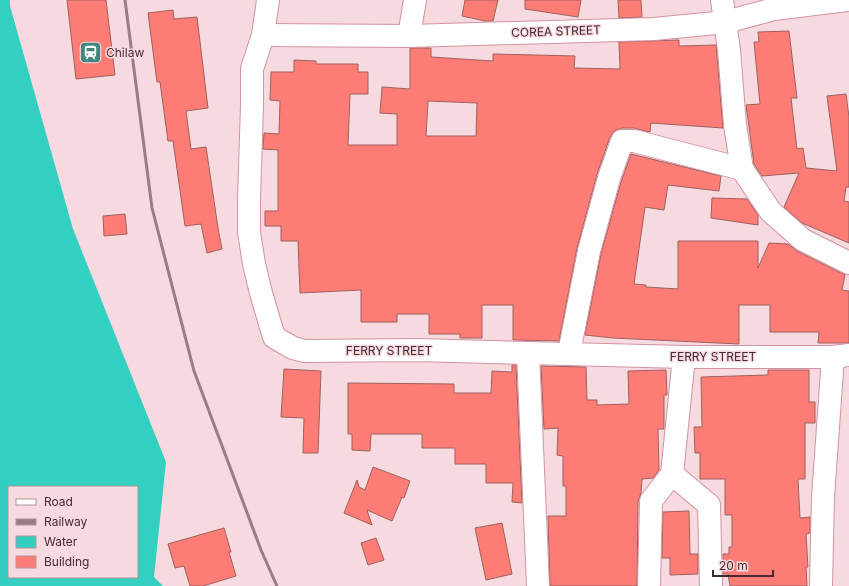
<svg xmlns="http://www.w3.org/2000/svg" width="849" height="586" font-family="Inter,sans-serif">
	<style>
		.water { fill: #33cfc0; fill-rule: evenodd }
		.building { fill: #fd7d76; stroke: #9d615d; fill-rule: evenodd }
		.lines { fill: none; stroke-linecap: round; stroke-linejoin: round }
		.minor-casing { stroke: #d393a1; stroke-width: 24 }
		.minor { stroke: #fff; stroke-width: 22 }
		.rail { stroke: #987d82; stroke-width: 3 }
		.labels { text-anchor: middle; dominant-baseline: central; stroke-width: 3; stroke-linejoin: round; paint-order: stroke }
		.street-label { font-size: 12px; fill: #442a30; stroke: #f6dadf }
		.poi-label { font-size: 12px; fill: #442a30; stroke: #f6dadf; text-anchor: start }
	</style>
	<rect width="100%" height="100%" fill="#f6dadf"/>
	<path class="water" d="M0,0h10v6l63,223 93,233 -12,115 9,9h-163zM9,487h128v90h-128z"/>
	<g class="building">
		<path d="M67,0h39l9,75 -39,4z"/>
		<path d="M465,0h33l-5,21h-8l-23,-5z"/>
		<path d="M525,0h56l-3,17 -53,-8z"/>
		<path d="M618,0h23l1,17 -23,1z"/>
		<path d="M173,10l1,9 23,-2 11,91 -22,3 5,38 15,-2 12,81 4,21 -15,4 -6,-29 -16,2 -12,-85h-5l-8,-59h-3l-9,-69z"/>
		<path d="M789,31l8,67h-6l6,51 6,-1 3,20 31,3 -10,-75 19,-2 3,23v70h-3l-2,14 5,1v41l-47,-20 -18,-16 15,-34 -37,3 -8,-12 -8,-59 14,-1 -6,-62h5l-1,-10z"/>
		<path d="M679,40v6l37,-1 7,83 -72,-5 -1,9 -16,-4h-12l-8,3 -4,6 -13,37 -20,74 -18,93 -46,-1v-35h-31v33h-22v-4h-31v-20h-32v8h-36v-32l-61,3 -2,-52h-17v-15h-16v-15h13v-61l-15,-1 1,-16 15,1 1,-33 -10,-1 1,-28h23v-12l22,1v3h42v8h10v22h-18l-2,51h49v-31l-17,-1 2,-26 28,2v-41h21v9l62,4v-7l82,2 -1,12 46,1 -1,-27zM428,101l49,2 -1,33h-50z"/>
		<path d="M631,154l90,22 -2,15 -51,-6 -4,25 -19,-3 -11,77 12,1v2l32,2v-48h80v27l11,-25 19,1 9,7 48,24 -3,15 7,1v52h-31l1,-11h-49v-27h-31v39l-126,-6 -28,-3 16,-81 20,-72z"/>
		<path d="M712,198l35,1 11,16v10l-47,-7z"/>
		<path d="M125,214l2,20 -23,2 -1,-20z"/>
		<path d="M512,365h4l6,138 -10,-1 1,-19h-27v-19h-31v-16h-33v-14h-51l-1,17 -18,-1v-16h-4v-51l106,1v9h37l1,-22 20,1z"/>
		<path d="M541,366l45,1 1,33h10v5l32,-1 -1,-33 38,-1 1,25h-3v34h-6l1,41 -6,8 -11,1 -1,14 -3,8 -1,85h-87l-2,-70h18v-30h-3v-30l-6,-1 1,-27 -14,1z"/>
		<path d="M284,369l37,2 -3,82h-15l1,-35 -23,-1z"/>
		<path d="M768,370h41v32h6v21h-10v56h-7l2,39 10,-1v16l-4,1 2,33h-2l1,19h-77l-2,-12h-5v-20h6v-7h3v-32h-7v-36h-25v-26h-5l-1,-26h8l-1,-50 67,-2z"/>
		<path d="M373,467l37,14 -6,17 -2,-1 -10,24 -25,-11 5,15 -28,-12 13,-33 2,7 6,3z"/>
		<path d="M689,511l1,43h8v20l-28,1v-17h-8l1,-46z"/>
		<path d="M502,523l10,51 -26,6 -11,-52z"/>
		<path d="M224,528l7,24h-2l7,24 -33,10h-13l-6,-20 -9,2 -7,-24z"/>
		<path d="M376,538l8,22 -16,5 -7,-22z"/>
	</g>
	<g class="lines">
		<defs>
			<g id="minor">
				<path d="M268,0l-5,35 -11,34v36l-3,95v32l5,32 7,29 13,44 19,11 12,3 112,-1 267,7h149l16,-2"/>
				<path d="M722,0l7,50 6,75 7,44 29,43 32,28 46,23"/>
				<path d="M263,35l146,1 245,-7 72,-7 48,-13 73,-9"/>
				<path d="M409,36l6,-36"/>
				<path d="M528,353l10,233"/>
				<path d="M569,353l20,-102 20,-73 13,-37h12l108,28"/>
				<path d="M672,474l37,31 2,81"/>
				<path d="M649,586l2,-85 21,-27 12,-117"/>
				<path d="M821,586l2,-89 10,-140"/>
			</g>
		</defs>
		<use href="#minor" class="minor-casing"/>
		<use href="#minor" class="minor"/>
		<path class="rail" d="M125,0l27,208 42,163 67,179 16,36"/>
	</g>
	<defs>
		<symbol id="station-square" viewBox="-11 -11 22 22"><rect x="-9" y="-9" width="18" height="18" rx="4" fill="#428880" stroke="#f6dadf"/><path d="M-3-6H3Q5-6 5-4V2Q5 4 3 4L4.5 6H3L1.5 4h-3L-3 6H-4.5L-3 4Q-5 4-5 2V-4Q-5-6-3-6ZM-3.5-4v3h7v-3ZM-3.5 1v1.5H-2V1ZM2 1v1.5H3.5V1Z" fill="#fff"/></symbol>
	</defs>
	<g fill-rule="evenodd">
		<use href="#station-square" x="78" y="40" width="25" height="25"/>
	</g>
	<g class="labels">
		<g class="street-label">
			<text transform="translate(556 31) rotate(-2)">COREA STREET</text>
			<text x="389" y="350">FERRY STREET</text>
			<text x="713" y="356">FERRY STREET</text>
		</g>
		<g class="poi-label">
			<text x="106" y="52">Chilaw</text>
		</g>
	</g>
	<rect x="8" y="486" width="130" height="92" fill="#f6dadf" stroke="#af9499"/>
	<rect x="16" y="499" width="20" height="6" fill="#ffffff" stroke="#af9499"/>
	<text x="44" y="506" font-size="12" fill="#442a30">Road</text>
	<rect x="16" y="519" width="20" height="6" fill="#987d82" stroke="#af9499"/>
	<text x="44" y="526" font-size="12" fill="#442a30">Railway</text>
	<rect x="16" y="536" width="20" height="12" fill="#33cfc0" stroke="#af9499"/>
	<text x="44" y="546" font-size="12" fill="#442a30">Water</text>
	<rect x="16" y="556" width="20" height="12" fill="#fd7d76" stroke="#af9499"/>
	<text x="44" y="566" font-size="12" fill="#442a30">Building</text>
	<path d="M713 570v6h60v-6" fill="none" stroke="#442a30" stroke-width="2"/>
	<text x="719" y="570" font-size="12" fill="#442a30" stroke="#f6dadf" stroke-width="3" paint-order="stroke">20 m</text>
</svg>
